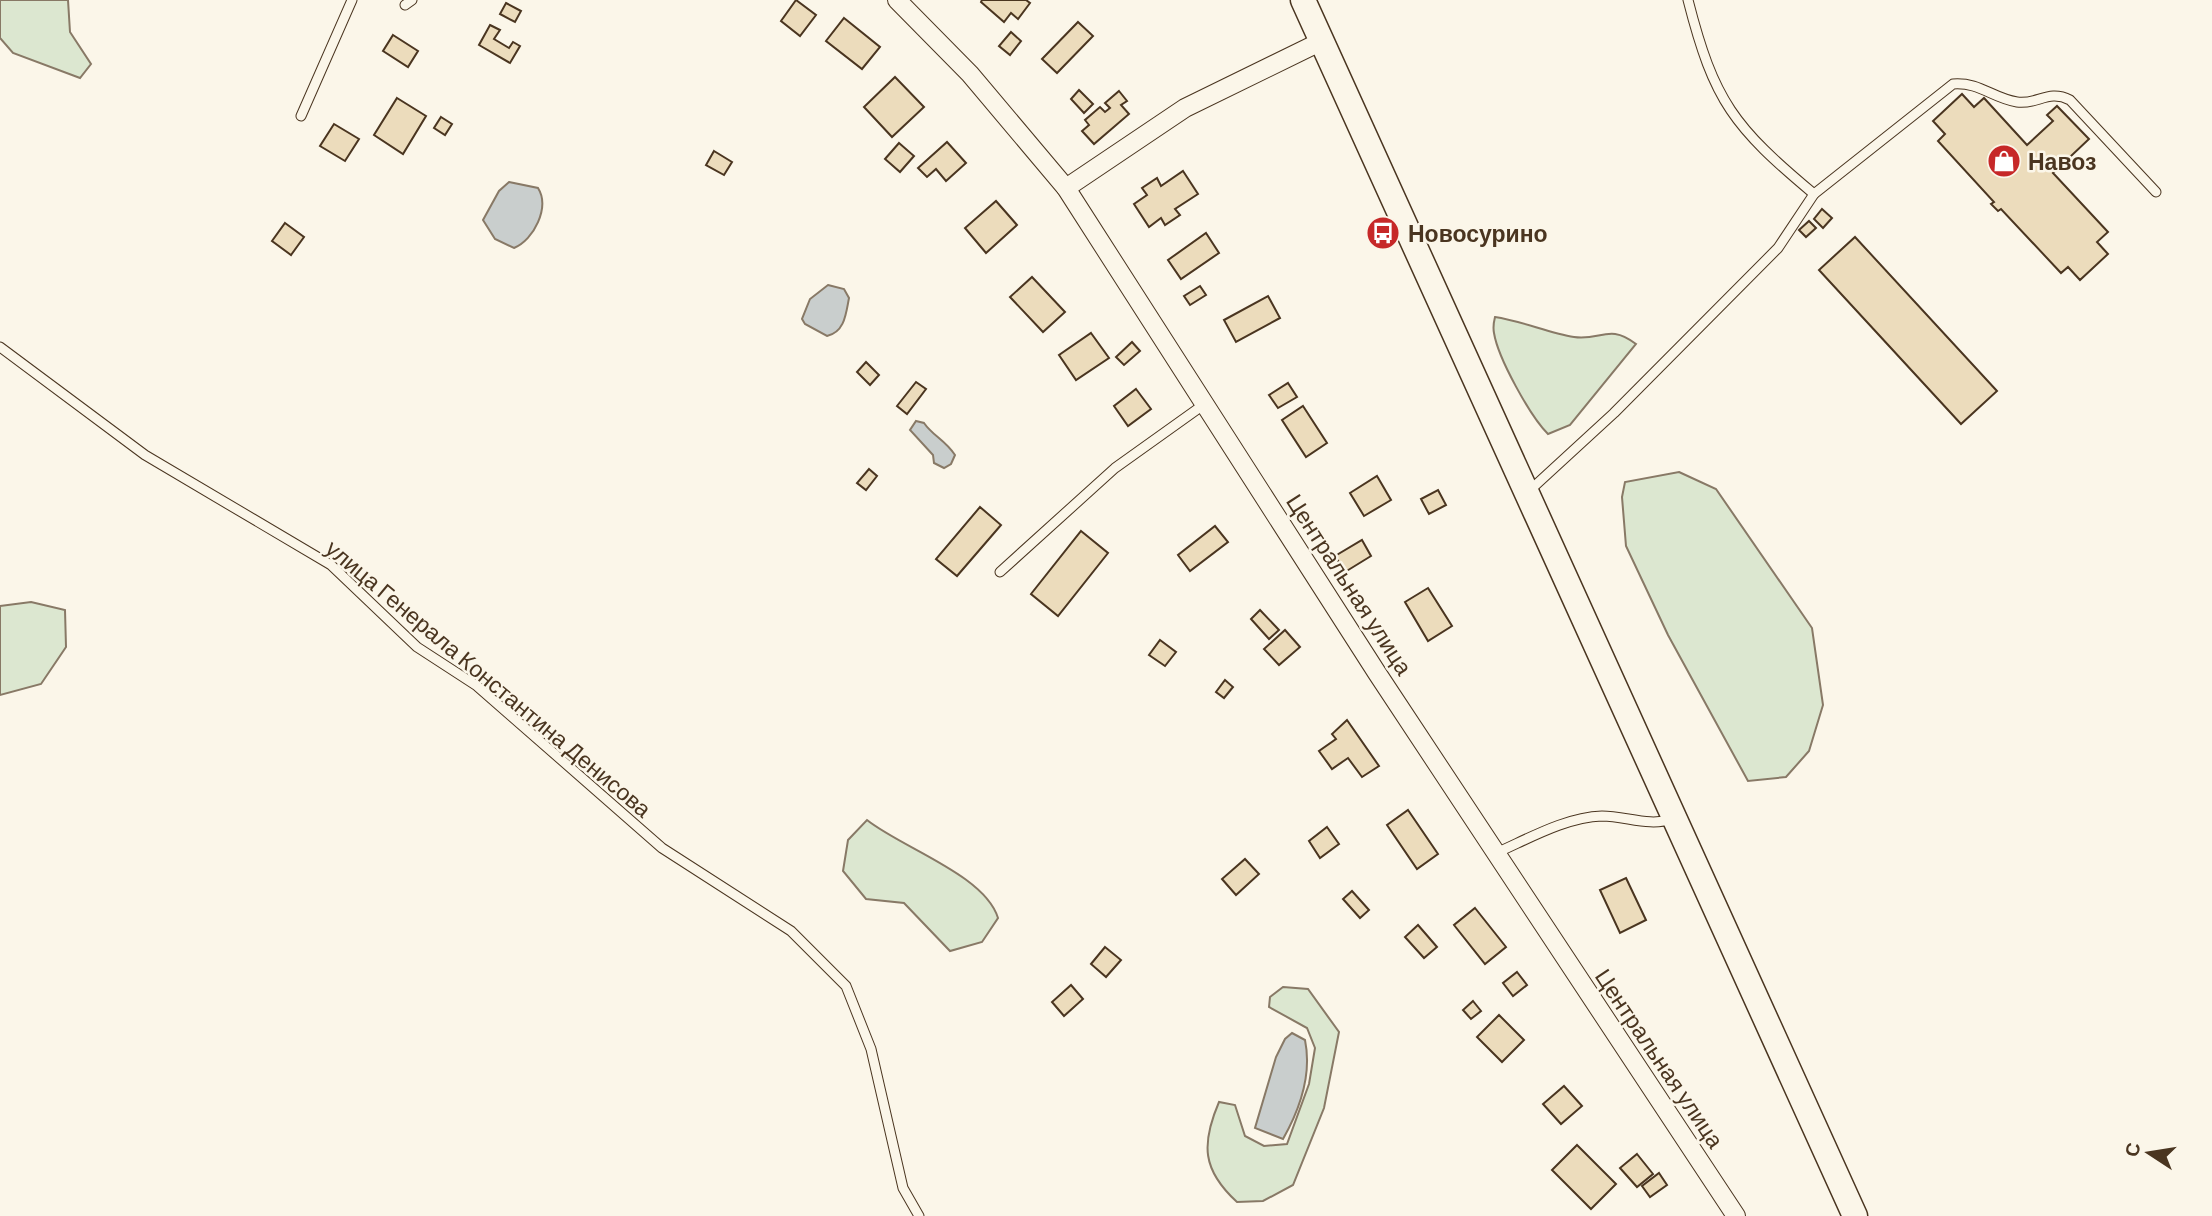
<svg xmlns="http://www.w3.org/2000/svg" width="2212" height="1216" font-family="Barlow,sans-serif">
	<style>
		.green { fill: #dce7d0; stroke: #887966; stroke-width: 2 }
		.water { fill: #c9cecd; stroke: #887966; stroke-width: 2 }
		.building { fill: #ecdcbc; stroke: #4a3520; stroke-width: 2 }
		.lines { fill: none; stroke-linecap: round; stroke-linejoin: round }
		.service-casing { stroke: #4a3520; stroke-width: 11 }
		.minor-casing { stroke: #4a3520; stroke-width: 20 }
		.secondary-casing { stroke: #4a3520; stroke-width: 27 }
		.service { stroke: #fbf6e9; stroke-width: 9 }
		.minor { stroke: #fbf6e9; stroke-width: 18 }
		.secondary { stroke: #fbf6e9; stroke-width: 24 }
		.labels { text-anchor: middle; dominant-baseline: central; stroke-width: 5; stroke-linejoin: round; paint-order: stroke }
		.poi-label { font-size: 23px; font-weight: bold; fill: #4a3520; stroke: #fbf6e9; text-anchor: start }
		.street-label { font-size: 23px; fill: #4a3520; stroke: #fbf6e9 }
	</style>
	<rect width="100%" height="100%" fill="#fbf6e9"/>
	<g class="green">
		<path d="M0,0h68l2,32 21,32 -11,14 -67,-25 -13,-15z"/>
		<path d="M1495,317c27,4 54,16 79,20 27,4 35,-14 62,7l-66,81 -22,9c-18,-18 -50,-76 -54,-101 -1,-5 0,-12 1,-16z"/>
		<path d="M1679,472l37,17 96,139 11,77 -14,46 -23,26 -38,4 -80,-146 -42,-89 -4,-49 3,-15z"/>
		<path d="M31,602l34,8 1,37 -25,37 -41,11v-89z"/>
		<path d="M867,820c35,28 118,55 131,98l-16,24 -32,9 -46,-48 -38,-4 -23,-28 5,-31z"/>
		<path d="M1283,987l25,2 31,43 -15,76 -31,77 -30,16 -26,1c-35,-32 -36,-58 -18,-100l16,3 10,31 19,10 23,-2 22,-60 6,-36 -8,-20 -38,-21 1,-10z"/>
	</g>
	<g class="water">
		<path d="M509,182l29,6c12,19 -4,52 -24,60l-19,-9 -12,-19 16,-29z"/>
		<path d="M828,285l16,4 5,9c-3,15 -4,34 -22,38l-22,-12 -3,-5 8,-20z"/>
		<path d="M916,421l8,2c9,13 21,17 31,32l-4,9 -7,4 -10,-5 -1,-8 -23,-25z"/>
		<path d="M1292,1033l13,7c7,34 -5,69 -22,99l-28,-11 21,-71 9,-18z"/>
	</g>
	<g class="building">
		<path d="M796,0l20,15 -16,21 -19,-15z"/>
		<path d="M982,0h44l4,3 -12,16 -7,-6 -7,9 -23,-20z"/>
		<path d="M506,3l15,8 -6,11 -15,-8z"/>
		<path d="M844,18l36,29 -18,22 -36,-28z"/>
		<path d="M1078,22l15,14 -36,37 -15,-14z"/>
		<path d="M490,25l10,5 -6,9 15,9 4,-6 7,4 -10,17 -31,-18z"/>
		<path d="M1011,32l10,9 -11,14 -11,-9z"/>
		<path d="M393,35l25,16 -10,16 -25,-16z"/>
		<path d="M895,77l29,30 -32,30 -28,-30z"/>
		<path d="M1079,90l14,14 -9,9 -13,-14z"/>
		<path d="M1119,91l8,10 -6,4 8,9 -35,30 -12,-13 7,-6 -4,-5 15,-13 5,5 5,-4 -5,-5z"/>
		<path d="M1962,94l12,13 10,-9 43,47 26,-24 -6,-6 10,-9 32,33 -36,34 55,59 -11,10 11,12 -28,26 -12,-13 -7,6 -60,-64 -3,2 -7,-7 3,-2 -56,-61 7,-7 -12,-13z"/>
		<path d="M397,98l29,18 -23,38 -29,-19z"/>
		<path d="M441,117l11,7 -7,11 -11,-7z"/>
		<path d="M334,124l25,15 -14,22 -25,-15z"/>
		<path d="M947,142l19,21 -20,18 -10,-12 -9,8 -9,-9z"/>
		<path d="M899,143l15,13 -14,16 -15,-13z"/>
		<path d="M714,151l18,11 -8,13 -18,-10z"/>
		<path d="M1183,171l15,23 -23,15 5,6 -15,10 -4,-7 -12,9 -15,-23 13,-9 -5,-7 15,-10 4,8z"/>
		<path d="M996,201l21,24 -31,28 -21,-25z"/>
		<path d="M1822,209l10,9 -9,10 -9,-9z"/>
		<path d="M1809,221l7,7 -10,9 -7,-7z"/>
		<path d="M285,223l19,14 -13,18 -19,-14z"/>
		<path d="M1206,233l13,20 -38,26 -13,-19z"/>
		<path d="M1855,237l142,154 -36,33 -142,-154z"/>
		<path d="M1032,277l33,35 -22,20 -33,-35z"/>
		<path d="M1200,286l6,9 -16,10 -6,-9z"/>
		<path d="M1268,296l12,22 -44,24 -12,-22z"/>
		<path d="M1091,333l18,25 -33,22 -17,-25z"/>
		<path d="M1132,342l8,9 -16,14 -8,-8z"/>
		<path d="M866,362l13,13 -9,10 -13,-13z"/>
		<path d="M916,382l10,7 -19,25 -10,-8z"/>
		<path d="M1288,383l9,14 -19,11 -9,-13z"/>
		<path d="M1136,389l15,20 -23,17 -14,-20z"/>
		<path d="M1303,406l24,37 -21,14 -24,-37z"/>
		<path d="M869,469l8,7 -11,14 -9,-7z"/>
		<path d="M1377,476l14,24 -27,16 -14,-23z"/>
		<path d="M1438,490l8,15 -17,9 -8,-15z"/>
		<path d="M980,507l21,18 -44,51 -21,-17z"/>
		<path d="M1215,526l13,16 -38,29 -12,-16z"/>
		<path d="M1081,531l27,22 -50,63 -27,-22z"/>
		<path d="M1362,540l9,16 -26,16 -10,-16z"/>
		<path d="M1428,588l24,38 -24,15 -23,-39z"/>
		<path d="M1260,610l19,20 -10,9 -18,-20z"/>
		<path d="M1285,630l15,17 -21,18 -15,-16z"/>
		<path d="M1160,640l16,12 -11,14 -16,-11z"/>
		<path d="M1225,680l8,7 -9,11 -8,-6z"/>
		<path d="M1347,720l32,46 -17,11 -14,-19 -16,11 -13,-18 17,-12 -4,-5z"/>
		<path d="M1408,810l30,44 -21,15 -30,-44z"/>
		<path d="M1327,827l12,17 -19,14 -11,-17z"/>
		<path d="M1245,859l14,15 -23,21 -14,-16z"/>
		<path d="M1626,878l20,42 -26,13 -20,-43z"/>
		<path d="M1352,891l17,19 -9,8 -17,-19z"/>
		<path d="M1475,908l31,39 -21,17 -31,-39z"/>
		<path d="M1418,925l19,22 -13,11 -19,-21z"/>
		<path d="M1105,947l16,13 -15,17 -15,-13z"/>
		<path d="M1517,972l10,13 -14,11 -10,-13z"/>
		<path d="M1071,985l12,14 -19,17 -12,-14z"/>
		<path d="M1473,1001l8,10 -10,8 -8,-9z"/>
		<path d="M1499,1015l25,25 -22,22 -25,-25z"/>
		<path d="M1564,1086l18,20 -21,18 -18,-20z"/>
		<path d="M1577,1145l39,39 -25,25 -39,-39z"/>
		<path d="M1637,1154l16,20 -16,13 -17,-19z"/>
		<path d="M1659,1173l8,12 -17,12 -8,-11z"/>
	</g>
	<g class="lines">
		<defs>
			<g id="service">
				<path d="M1688,0c26,102 46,127 126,194"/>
				<path d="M405,5l7,-5"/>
				<path d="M301,116l51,-116"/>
				<path d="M0,347l145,108 186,110 86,82 60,39 185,162 129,83 55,55 25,63 32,139 16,28"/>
				<path d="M1528,492l86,-79 164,-165 36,-54 139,-110c27,-2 39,14 64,18 21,3 31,-13 53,-2l86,92"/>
				<path d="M1000,572l115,-104 91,-65"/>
				<path d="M1496,853c32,-14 70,-36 106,-37 24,0 47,11 70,3"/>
			</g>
			<g id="minor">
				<path d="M897,0l73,74 96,114 311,485 359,543"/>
				<path d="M1066,188l119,-80 137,-67"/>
			</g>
			<path id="secondary" d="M1303,0l552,1216"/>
		</defs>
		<use href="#service" class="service-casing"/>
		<use href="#minor" class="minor-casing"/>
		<use href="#secondary" class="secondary-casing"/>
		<use href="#service" class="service"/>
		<use href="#minor" class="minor"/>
		<use href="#secondary" class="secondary"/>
	</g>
	<defs>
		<symbol id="shop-disc" viewBox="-11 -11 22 22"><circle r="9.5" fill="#c62828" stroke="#fbf6e9"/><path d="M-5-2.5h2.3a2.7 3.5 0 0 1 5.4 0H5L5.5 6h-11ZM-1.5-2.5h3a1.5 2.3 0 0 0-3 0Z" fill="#fff"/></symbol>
		<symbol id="bus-disc" viewBox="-11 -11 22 22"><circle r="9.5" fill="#c62828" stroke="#fbf6e9"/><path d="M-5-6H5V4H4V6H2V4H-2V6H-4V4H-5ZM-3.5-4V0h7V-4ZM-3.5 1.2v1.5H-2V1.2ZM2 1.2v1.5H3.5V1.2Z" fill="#fff"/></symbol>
	</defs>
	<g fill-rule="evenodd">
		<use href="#shop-disc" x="1985" y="142" width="38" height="38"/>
		<use href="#bus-disc" x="1364" y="214" width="38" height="38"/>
	</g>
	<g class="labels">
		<g class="poi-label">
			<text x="2028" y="161">Навоз</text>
			<text x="1408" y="233">Новосурино</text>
		</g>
		<g class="street-label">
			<text transform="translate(1350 584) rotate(57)">Центральная улица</text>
			<text transform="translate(489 678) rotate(40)">улица Генерала Константина Денисова</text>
			<text transform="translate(1660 1058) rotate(56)">Центральная улица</text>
		</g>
	</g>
	<g transform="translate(2149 1153) rotate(282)" stroke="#fbf6e9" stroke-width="5" paint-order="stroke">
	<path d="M0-5L12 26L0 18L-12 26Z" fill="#4a3520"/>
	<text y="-10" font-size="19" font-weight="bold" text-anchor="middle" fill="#4a3520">С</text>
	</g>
</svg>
